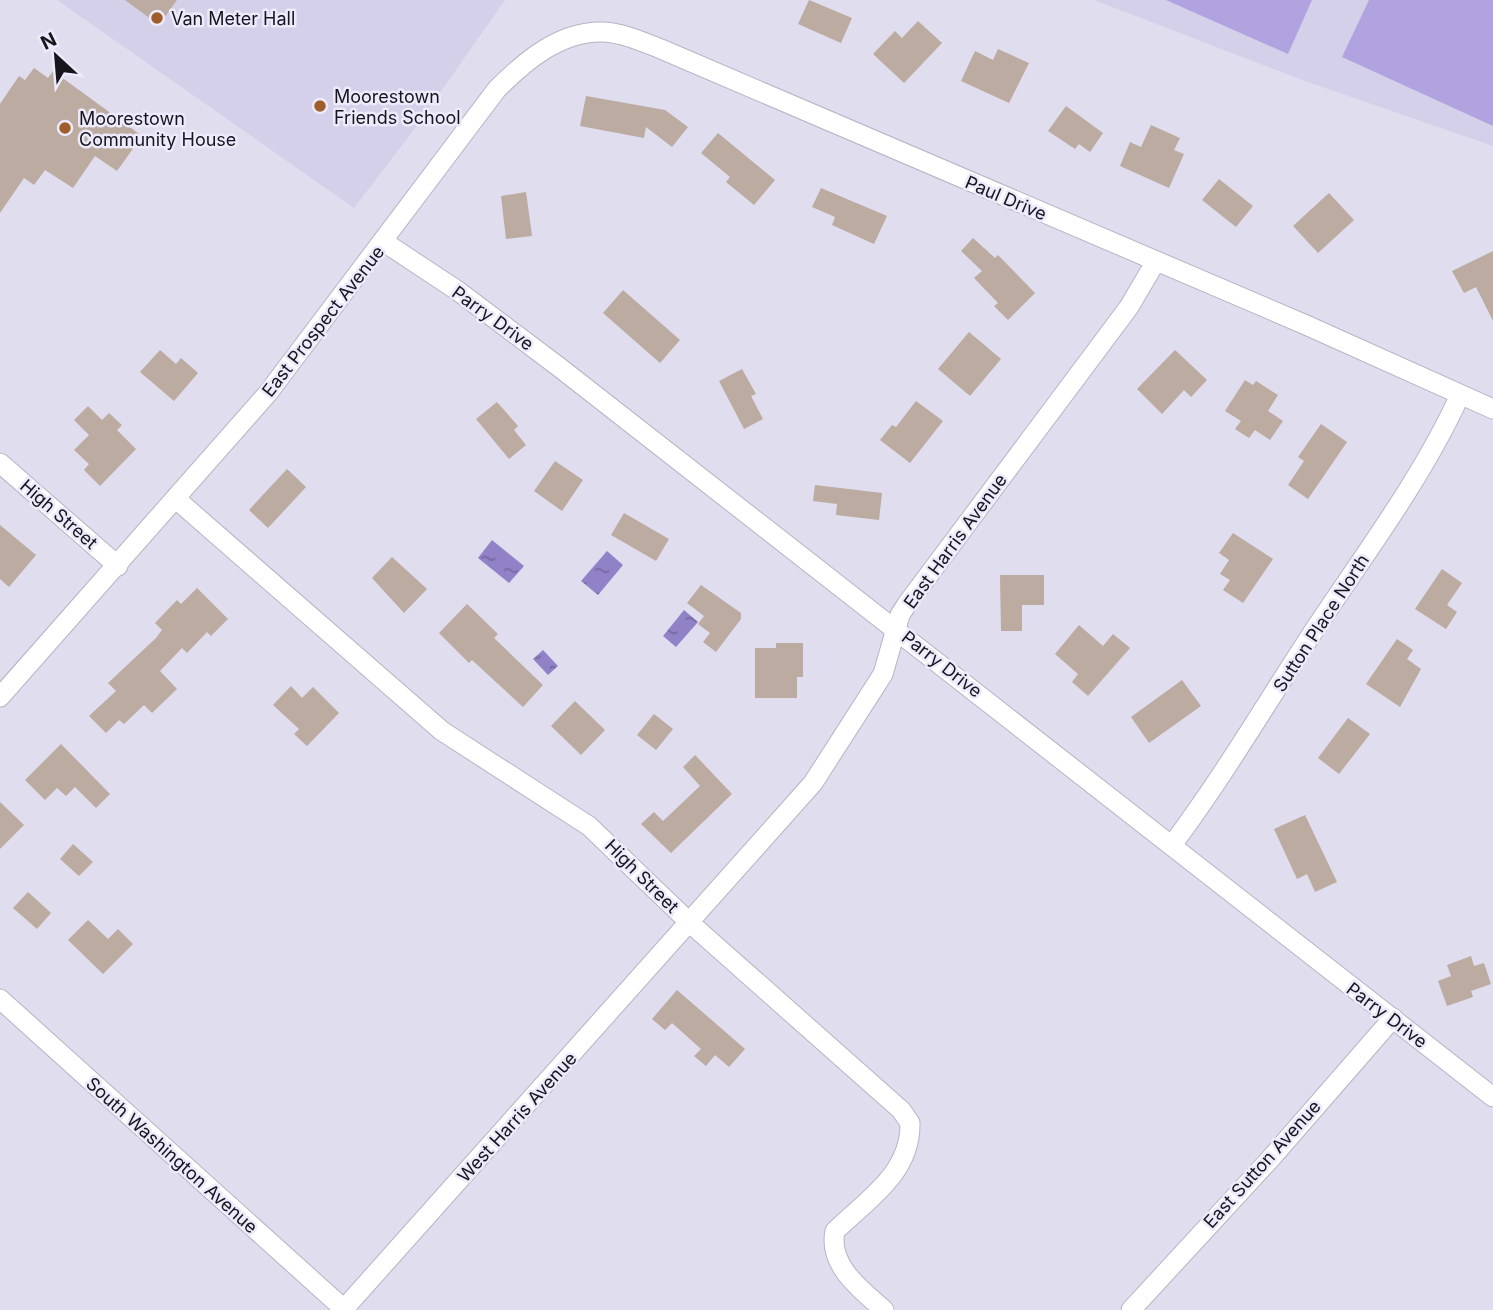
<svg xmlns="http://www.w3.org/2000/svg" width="1493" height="1310" font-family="Inter,sans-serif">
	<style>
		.built { fill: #d4d0e9 }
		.grass { fill: #b0a3df }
		.water { fill: url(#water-ripples) }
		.building { fill: #bbaba0 }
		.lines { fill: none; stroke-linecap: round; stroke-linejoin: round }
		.street-casing { stroke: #b6b3c4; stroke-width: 21 }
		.street { stroke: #fff; stroke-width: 19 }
		.poi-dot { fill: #9f5e29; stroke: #edeafc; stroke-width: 2.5 }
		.labels { text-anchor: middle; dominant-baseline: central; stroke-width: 5; stroke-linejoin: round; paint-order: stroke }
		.poi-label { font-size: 18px; fill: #17161c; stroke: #edeafc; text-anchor: start }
		.street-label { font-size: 18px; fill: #17161c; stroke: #edeafc }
	</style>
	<defs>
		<pattern id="water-ripples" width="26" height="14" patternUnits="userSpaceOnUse" patternTransform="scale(1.75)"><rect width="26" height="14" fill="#9181c7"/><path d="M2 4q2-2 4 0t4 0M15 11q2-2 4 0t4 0" fill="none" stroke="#7569a1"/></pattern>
	</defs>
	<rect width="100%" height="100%" fill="#e0ddef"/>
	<g class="built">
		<path d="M57,0h448l-89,127 -62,81z"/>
		<path d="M1094,0h399v146l-191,-66z"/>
	</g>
	<g class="grass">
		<path d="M1166,0h146l-24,54z"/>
		<path d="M1369,0h124v126l-151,-69z"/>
	</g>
	<g class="water">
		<path d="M492,540l32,26 -15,17 -31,-25z"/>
		<path d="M607,551l16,14 -25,30 -17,-14z"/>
		<path d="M684,610l14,12 -22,25 -13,-11z"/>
		<path d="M543,650l15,16 -10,9 -15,-16z"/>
	</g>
	<g class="building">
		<path d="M125,0h52l-18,25z"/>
		<path d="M809,0l43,18 -11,25 -43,-19z"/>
		<path d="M918,21l24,22 -38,40 -31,-29 22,-23 7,7z"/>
		<path d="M998,49l31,14 -20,40 -48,-22 14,-30 18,9z"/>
		<path d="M34,68l14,10 5,-7 89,65 -25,35 -22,-15 -22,32 -28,-18 -11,15 -10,-7 -24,35v-109l19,-28 6,4z"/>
		<path d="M586,96l79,14 23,17 -16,20 -26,-20 -2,11 -64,-12z"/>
		<path d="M1066,106l37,27 -13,19 -11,-8 -4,5 -27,-18z"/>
		<path d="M1151,125l29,13 -6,12 10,4 -15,34 -49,-22 10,-24 11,5z"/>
		<path d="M718,133l57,47 -21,25 -28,-23 4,-5 -29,-24z"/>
		<path d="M1219,179l34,27 -17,21 -34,-27z"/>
		<path d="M821,188l66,28 -13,28 -42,-19 3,-8 -23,-10z"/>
		<path d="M526,192l6,44 -26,3 -5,-43z"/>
		<path d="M1329,193l25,27 -36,33 -25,-27z"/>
		<path d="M973,238l22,20 3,-3 37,38 -27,27 -14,-14 4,-3 -24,-25 8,-7 -21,-20z"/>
		<path d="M1493,251v70l-17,-34 -12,6 -12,-22z"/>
		<path d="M623,290l57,50 -20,23 -57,-50z"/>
		<path d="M969,332l32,27 -31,37 -32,-27z"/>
		<path d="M160,350l16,14 5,-6 17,15 -24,28 -34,-29z"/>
		<path d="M1175,350l32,30 -16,17 -7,-7 -22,24 -25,-25z"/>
		<path d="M742,369l14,25 -5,2 12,23 -19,10 -25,-48z"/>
		<path d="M1245,380l8,5 3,-4 22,14 -10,16 15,10 -13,19 -15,-10 -6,8 -14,-9 6,-8 -16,-10z"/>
		<path d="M916,401l27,20 -33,42 -30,-23 12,-15 4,2z"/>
		<path d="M497,402l21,24 -4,4 12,15 -17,14 -33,-40z"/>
		<path d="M88,406l14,14 7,-7 13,12 -5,5 19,19 -36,37 -16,-16 5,-6 -15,-14 15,-15 -15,-15z"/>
		<path d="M1321,424l26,18 -39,57 -20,-14 16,-24 -6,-4z"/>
		<path d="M555,461l28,19 -21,31 -28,-20z"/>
		<path d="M287,469l19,18 -38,41 -19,-18z"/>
		<path d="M815,485l67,8 -3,27 -43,-5 1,-11 -24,-3z"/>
		<path d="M624,513l45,26 -13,22 -45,-26z"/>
		<path d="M0,525l36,30 -27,32 -9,-8z"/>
		<path d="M1233,533l40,26 -30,44 -20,-13 7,-10 -10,-6 9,-14 -10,-7z"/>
		<path d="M392,557l35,32 -23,24 -32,-35z"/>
		<path d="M1442,569l20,14 -15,22 10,7 -11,17 -31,-20z"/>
		<path d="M1000,575h44v30h-22v26h-21z"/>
		<path d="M701,585l40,28v6l-25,33 -13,-10 7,-9 -12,-9 6,-8 -17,-13z"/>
		<path d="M197,588l31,31 -17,17 -4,-4 -20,21 -5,-5 -22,23 17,18 -25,24 -8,-8 -20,19 -5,-4 -13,13 -17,-17 27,-25 -8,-8 48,-45 6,-8 -7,-7 22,-23 4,4z"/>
		<path d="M467,604l31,30 -4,4 49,47 -20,22 -51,-47 -3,3 -30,-30z"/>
		<path d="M1079,625l24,21 10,-12 17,14 -42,48 -16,-14 6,-8 -23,-20z"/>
		<path d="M1397,639l16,11 -6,9 14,10 -21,38 -34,-23z"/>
		<path d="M776,643h27v34h-6v21h-42v-50h21z"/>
		<path d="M1182,680l19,26 -52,37 -18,-26z"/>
		<path d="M291,686l11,12 11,-11 26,26 -32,33 -13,-12 5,-5 -26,-24z"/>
		<path d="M575,701l30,29 -24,25 -30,-29z"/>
		<path d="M654,714l19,15 -17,21 -19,-15z"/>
		<path d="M1348,718l22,16 -31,40 -21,-16z"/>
		<path d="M61,744l49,50 -14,14 -21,-21 -9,9 -9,-8 -12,12 -20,-20z"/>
		<path d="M695,755l37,39 -61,59 -30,-29 13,-12 9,9 37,-35 -17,-19z"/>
		<path d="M0,802l24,23 -24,24z"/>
		<path d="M1305,815l32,67 -22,10 -8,-18 -10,5 -23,-50z"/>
		<path d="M73,844l20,18 -14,14 -19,-17z"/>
		<path d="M28,892l23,21 -14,16 -24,-21z"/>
		<path d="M88,920l20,19 10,-10 15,15 -30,30 -35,-34z"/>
		<path d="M1471,956l3,10 10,-3 7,21 -20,7 2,6 -26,9 -9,-25 13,-5 -4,-11z"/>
		<path d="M677,990l68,59 -16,18 -14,-12 -9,11 -12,-10 7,-7 -29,-26 -7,7 -13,-11z"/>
	</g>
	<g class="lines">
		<defs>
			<g id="street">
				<path d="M384,242l74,49 101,76 934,730"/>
				<path d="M0,463l118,103"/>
				<path d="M176,499l266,232 147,95 101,97 211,187 9,13c1,50 -42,76 -75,108 -7,34 25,58 49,79"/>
				<path d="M0,697l268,-304 229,-304c28,-28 64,-59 107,-57 19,1 39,10 57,17l645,276 187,84"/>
				<path d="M1172,845c54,-72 99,-150 149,-225 49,-73 103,-146 139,-225"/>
				<path d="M0,999l345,311"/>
				<path d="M343,1310l470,-527 70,-109 17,-59 7,-11 222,-297 27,-46"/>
				<path d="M1131,1310l141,-153 121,-139"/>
			</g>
		</defs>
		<use href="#street" class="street-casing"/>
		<use href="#street" class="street"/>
	</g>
	<g class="poi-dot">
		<circle cx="157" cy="18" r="7"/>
		<circle cx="320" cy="106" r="7"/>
		<circle cx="65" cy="128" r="7"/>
	</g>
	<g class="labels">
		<g class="poi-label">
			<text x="171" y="18">Van Meter Hall</text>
			<text x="334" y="96">Moorestown<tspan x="334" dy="21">Friends School</tspan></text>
			<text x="79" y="118">Moorestown<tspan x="79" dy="21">Community House</tspan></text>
		</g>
		<g class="street-label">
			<text transform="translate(1006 198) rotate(23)">Paul Drive</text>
			<text transform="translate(493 318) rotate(36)">Parry Drive</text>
			<text transform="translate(323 321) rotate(-52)">East Prospect Avenue</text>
			<text transform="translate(59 514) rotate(41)">High Street</text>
			<text transform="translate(955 541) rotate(-54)">East Harris Avenue</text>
			<text transform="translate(1321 623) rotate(-57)">Sutton Place North</text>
			<text transform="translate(942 664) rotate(38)">Parry Drive</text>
			<text transform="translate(642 876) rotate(45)">High Street</text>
			<text transform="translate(1387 1015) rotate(37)">Parry Drive</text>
			<text transform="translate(517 1117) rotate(-48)">West Harris Avenue</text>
			<text transform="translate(172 1155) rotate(42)">South Washington Avenue</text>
			<text transform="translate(1262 1164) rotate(-48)">East Sutton Avenue</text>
		</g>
	</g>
	<g transform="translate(56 56) rotate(334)" stroke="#edeafc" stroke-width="5" paint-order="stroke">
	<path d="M0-5L12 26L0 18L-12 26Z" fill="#17161c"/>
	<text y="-10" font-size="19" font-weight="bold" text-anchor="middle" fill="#17161c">N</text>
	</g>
</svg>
